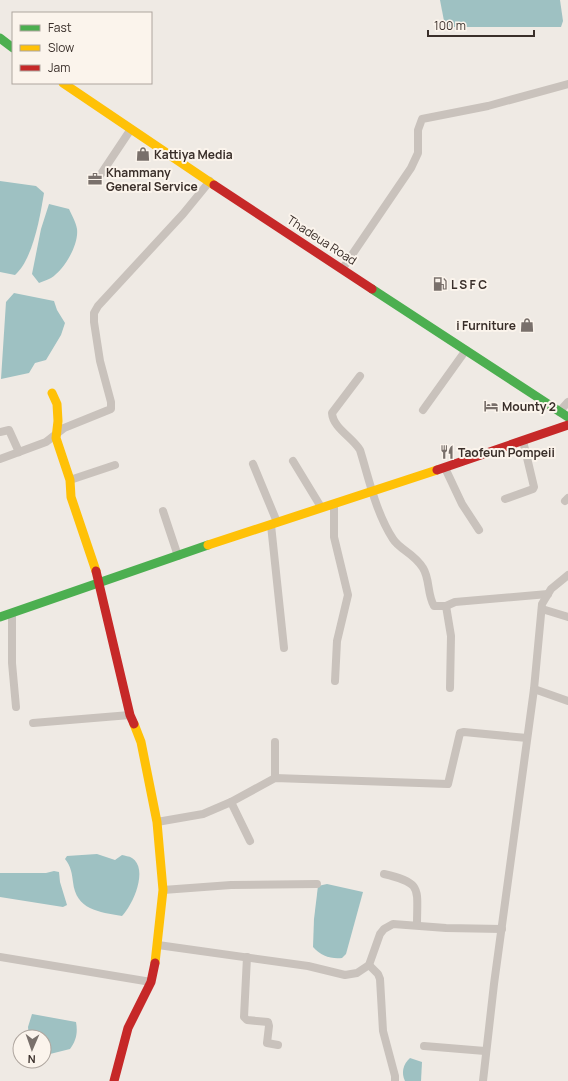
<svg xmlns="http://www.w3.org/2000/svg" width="568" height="1081" font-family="Manrope,sans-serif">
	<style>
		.water { fill: #9ec1c2 }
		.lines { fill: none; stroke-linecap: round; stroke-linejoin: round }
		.street { stroke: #c9c2bc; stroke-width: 8 }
		.fast { stroke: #4caf50; stroke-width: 9 }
		.slow { stroke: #ffc107; stroke-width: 9 }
		.jam { stroke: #c62828; stroke-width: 9 }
		.labels { text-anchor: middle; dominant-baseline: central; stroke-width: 4; stroke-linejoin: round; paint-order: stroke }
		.poi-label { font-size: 12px; font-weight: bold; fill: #3a2f2a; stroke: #fbf4ec; text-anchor: start }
		.street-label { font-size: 12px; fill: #3a2f2a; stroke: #fbf4ec }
	</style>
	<rect width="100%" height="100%" fill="#efeae4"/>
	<g class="water">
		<path d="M440,0h120l3,21 -2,6h-111l-6,-6z"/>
		<path d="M0,181l36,5 8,7c-4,24 -11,66 -29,82l-15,-3z"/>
		<path d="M49,204l20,5c3,7 7,13 8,20 2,16 -13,41 -26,49 -3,2 -8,3 -12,5l-7,-9 9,-45z"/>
		<path d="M14,293l40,8 3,9 8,13 -4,12 -15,25 -11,3 -6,10 -28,6 5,-77z"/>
		<path d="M97,854l18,6 7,-5c3,1 7,1 10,3 17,11 1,47 -10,58 -23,-4 -46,-6 -49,-34 -1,-8 -2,-16 -8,-23l2,-3z"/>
		<path d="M54,871l5,1 1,10 7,23 -4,2 -63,-10v-24h46z"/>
		<path d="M327,884l36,8 -17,62 -4,4c-12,1 -21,-2 -29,-11l1,-28 4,-33z"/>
		<path d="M32,1014l44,8c2,11 0,19 -6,27l-20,5 -6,-1v-16h-15l-1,-10z"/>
		<path d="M410,1058l12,4 -1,19h-16c-4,-8 -2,-17 5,-23z"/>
	</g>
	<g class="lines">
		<g class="street">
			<path d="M101,174l30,-45"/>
			<path d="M343,268l68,-100 7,-15v-23l4,-11 66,-13 80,-22"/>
			<path d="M360,376l-28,37c1,15 20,24 28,37 9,29 16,63 33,89 7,11 21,14 30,29 7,11 4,26 11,38h12l9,-4 93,-8"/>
			<path d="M423,410l43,-60"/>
			<path d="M559,412l9,-10"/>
			<path d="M0,432l9,-2 10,22"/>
			<path d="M0,459l46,-17 18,-14 47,-19v-7l-11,-41 -6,-39v-9l4,-7 85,-92 27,-33"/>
			<path d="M293,461l28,46"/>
			<path d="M253,464l24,58"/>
			<path d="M445,468l17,36 17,26"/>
			<path d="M70,480l45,-15"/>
			<path d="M505,499l28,-10 1,-2 -11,-46"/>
			<path d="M565,501l3,-3"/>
			<path d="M334,504v33l14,58 -11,46 -2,40"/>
			<path d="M163,511l15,45"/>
			<path d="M271,525l13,123"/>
			<path d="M446,606l5,30 -1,52"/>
			<path d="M542,609l26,8"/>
			<path d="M12,613v50l4,44"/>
			<path d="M534,689l34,12"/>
			<path d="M33,723l97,-8"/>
			<path d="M275,742v36"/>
			<path d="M231,802l19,39"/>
			<path d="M157,822l46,-8 28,-12 44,-24 173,6 12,-51 4,-1 63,6"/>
			<path d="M384,874c39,9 33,14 33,51"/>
			<path d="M163,890l68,-5 86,-1"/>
			<path d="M158,945l150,21 37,9 12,-2 12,-8 11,-31 4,-5 9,-5 53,4 56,1"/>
			<path d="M0,957l151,25"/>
			<path d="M247,957l-3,60 3,3 21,2 1,4 -2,17 11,2"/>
			<path d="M369,965l9,9 2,5 3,52 12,45v5"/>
			<path d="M424,1046l61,5"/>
			<path d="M483,1081l11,-97 40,-295 8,-85 9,-15 17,-14"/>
		</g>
		<g class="fast">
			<path d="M0,38l13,10"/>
			<path d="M372,289l196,128"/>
			<path d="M0,617l208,-72"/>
		</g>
		<g class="slow">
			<path d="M63,83l151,102"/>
			<path d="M52,393l5,11 1,17 -2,17 14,42 1,17 25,74"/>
			<path d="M208,545l229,-75"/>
			<path d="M134,724l7,18 16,80 6,68 -8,73"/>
		</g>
		<g class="jam">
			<path d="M214,185l158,104"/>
			<path d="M437,470l131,-45"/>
			<path d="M96,571l34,144 4,9"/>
			<path d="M114,1081l14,-53 23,-46 4,-19"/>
		</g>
	</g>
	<defs>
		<symbol id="shop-bare" viewBox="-9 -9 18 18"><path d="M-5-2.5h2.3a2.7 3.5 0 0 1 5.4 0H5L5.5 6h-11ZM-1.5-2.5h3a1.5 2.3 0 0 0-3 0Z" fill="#79706b" stroke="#fbf4ec" stroke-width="2.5" paint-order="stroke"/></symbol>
		<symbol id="office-bare" viewBox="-9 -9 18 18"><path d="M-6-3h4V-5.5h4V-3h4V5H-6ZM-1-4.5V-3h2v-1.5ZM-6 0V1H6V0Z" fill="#79706b" stroke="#fbf4ec" stroke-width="2.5" paint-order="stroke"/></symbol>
		<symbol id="fuel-bare" viewBox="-9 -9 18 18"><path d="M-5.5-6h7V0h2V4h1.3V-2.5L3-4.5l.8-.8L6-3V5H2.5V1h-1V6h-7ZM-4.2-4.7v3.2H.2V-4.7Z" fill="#79706b" stroke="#fbf4ec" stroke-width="2.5" paint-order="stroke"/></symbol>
		<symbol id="hotel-bare" viewBox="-9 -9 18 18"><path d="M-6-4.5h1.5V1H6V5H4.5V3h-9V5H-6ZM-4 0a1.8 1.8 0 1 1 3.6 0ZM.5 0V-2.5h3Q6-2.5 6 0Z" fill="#79706b" stroke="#fbf4ec" stroke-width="2.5" paint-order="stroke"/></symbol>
		<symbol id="restaurant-bare" viewBox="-9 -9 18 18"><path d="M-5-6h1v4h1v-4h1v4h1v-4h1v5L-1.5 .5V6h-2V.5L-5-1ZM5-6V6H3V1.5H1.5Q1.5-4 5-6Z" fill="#79706b" stroke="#fbf4ec" stroke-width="2.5" paint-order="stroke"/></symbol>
	</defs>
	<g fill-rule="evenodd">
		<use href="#shop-bare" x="133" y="144" width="20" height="20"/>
		<use href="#office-bare" x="85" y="169" width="20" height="20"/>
		<use href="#fuel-bare" x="430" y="274" width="20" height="20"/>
		<use href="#shop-bare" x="517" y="315" width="20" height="20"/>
		<use href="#hotel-bare" x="481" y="396" width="20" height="20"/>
		<use href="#restaurant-bare" x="437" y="442" width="20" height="20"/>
	</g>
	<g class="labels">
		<g class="poi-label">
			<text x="154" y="154">Kattiya Media</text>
			<text x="106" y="172">Khammany<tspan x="106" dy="14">General Service</tspan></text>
			<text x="451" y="284">L S F C</text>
			<text x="516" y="325" text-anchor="end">i Furniture</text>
			<text x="502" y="406">Mounty 2</text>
			<text x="458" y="452">Taofeun Pompeii</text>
		</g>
		<g class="street-label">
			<text transform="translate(322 240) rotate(33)">Thadeua Road</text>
		</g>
	</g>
	<rect x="12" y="12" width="140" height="72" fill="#fbf4ec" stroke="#aea59e"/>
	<rect x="20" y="25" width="20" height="6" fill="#4caf50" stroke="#aea59e"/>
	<text x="48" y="32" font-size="12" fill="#3a2f2a">Fast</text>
	<rect x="20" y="45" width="20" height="6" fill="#ffc107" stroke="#aea59e"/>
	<text x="48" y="52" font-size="12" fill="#3a2f2a">Slow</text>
	<rect x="20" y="65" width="20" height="6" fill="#c62828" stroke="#aea59e"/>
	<text x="48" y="72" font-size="12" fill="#3a2f2a">Jam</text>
	<g transform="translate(32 1049) rotate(182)"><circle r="19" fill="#fbf4ec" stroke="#aea59e"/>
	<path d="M0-3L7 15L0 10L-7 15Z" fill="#79706b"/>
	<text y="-6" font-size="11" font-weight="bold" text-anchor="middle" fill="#3a2f2a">N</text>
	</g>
	<path d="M428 30v6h106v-6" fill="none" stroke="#3a2f2a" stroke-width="2"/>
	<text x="434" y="30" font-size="12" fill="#3a2f2a" stroke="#fbf4ec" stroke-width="3" paint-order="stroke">100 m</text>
</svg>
